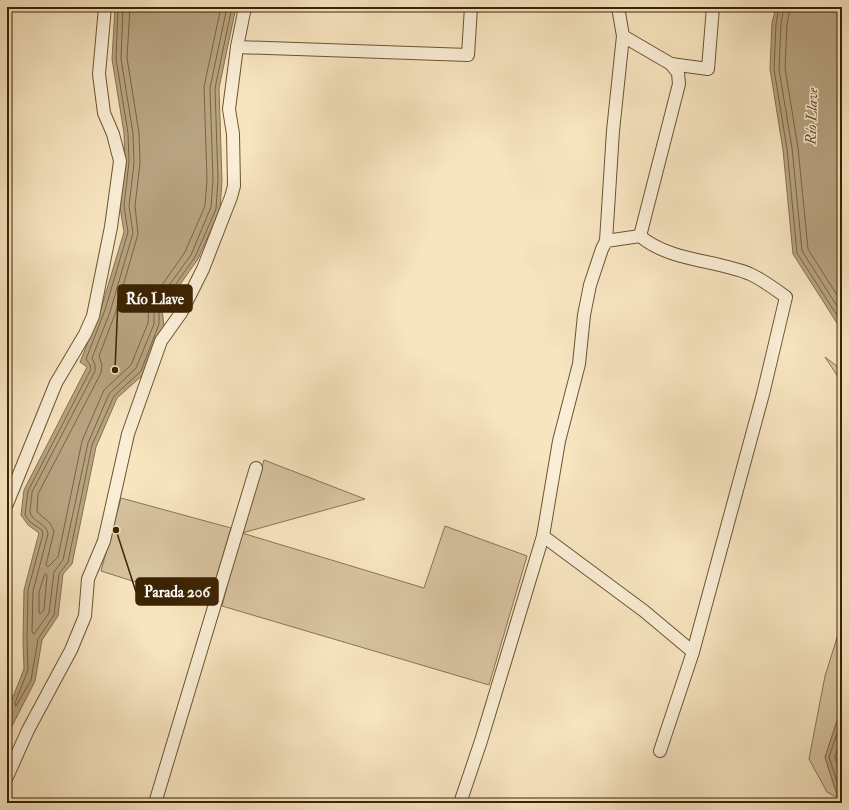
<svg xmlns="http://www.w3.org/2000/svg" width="849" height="810" font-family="'IM FELL Double Pica',serif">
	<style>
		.green { fill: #d7c4a0; stroke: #8a7452 }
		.water { fill: #b7a380; stroke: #86704e }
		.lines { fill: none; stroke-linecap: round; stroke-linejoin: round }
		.shore { stroke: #7a6342; stroke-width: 1 }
		.minor-casing { stroke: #6b5432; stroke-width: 14 }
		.minor { stroke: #faeed6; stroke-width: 12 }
		.labels { text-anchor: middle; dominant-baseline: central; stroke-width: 3; stroke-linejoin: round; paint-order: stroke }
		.water-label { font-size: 15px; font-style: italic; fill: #67502f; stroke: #faeed6 }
		.leader { fill: none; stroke: #3c2303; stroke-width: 1.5 }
		.callout-dot { fill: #3c2303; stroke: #faeed6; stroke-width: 1.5 }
		.callout { fill: #3c2303; stroke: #3c2303; stroke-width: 1.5 }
		.callout-label { font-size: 15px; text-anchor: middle; font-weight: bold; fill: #fff }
	</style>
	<rect width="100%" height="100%" fill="#f7e5c0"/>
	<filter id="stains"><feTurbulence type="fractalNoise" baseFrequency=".005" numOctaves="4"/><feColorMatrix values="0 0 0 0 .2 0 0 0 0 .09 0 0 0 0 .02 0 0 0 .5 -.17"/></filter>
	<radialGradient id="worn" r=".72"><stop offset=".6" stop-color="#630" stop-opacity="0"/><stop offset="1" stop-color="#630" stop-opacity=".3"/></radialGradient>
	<g class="green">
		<path d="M825,357l17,13v13z"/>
		<path d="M264,460l101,39 -123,34 182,55 21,-62 82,30 -38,129 -267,-79 19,-73z"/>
		<path d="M121,498l110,30 -23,77 -107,-34z"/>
		<path d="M842,622v84l-17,51 13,41 -11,-6 -18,-33 16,-83z"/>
	</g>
	<g class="water">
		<path d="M115,7h121l-17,81 3,93 -2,28 -22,50 -36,51 2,15 -20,49 -27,24 -21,49 -24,117 -9,10 -5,42 -16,24 -7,41 -28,55v-24l17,-43 -1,-29 1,-50 15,-57 -11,-8 -7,-10 3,-25 63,-123 -7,-5 21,-53 23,-77 -4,-25 5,-45 -1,-29 -12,-74z"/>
		<path d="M776,7h66v324l-49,-77 -10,-104 -13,-81 2,-46z"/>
		<path d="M842,706v97h-4v-5l-13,-41z"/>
	</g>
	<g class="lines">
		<g class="shore">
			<path d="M118,7l-2,52 12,74 1,29 -5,44 4,26 -23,78 -19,49 4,6 1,4 -63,122 -3,24 5,7 12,8 1,4 -15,56 -1,50 1,30 -13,33 1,3 15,-26 7,-41 16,-24 5,-41 9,-12 24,-117 22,-49 27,-25 18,-47v-16l36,-51 21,-48 2,-29 -3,-92 17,-81"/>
			<path d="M123,7l-2,52 12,74 1,30 -5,43 4,27 -23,79 -18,46 3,7v6l-63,121c0,6 -2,14 -2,20 2,10 17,11 18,22l-15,57 -1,41 2,2 15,-21 5,-41 9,-12 25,-117 21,-49 27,-26 18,-44v-18l37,-51 20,-48 2,-27 -3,-92 17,-81"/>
			<path d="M130,7l-3,51 12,75 1,30 -5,43 3,28 -23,80 -16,42 3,9 -1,8 -63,121 -1,18 13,11 4,8 -8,34 2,2 10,-10 24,-116 22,-51 27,-25 17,-42 1,-19 36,-52 20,-46 2,-26 -3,-93 17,-80"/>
			<path d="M779,7l-3,17 -2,45 13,80 10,104 45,70"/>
			<path d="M784,7l-3,17 -2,45 13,79 10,103 40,63"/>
			<path d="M790,7l-3,18 -2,43 13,80 10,101 34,54"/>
			<path d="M46,574l1,2 -3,34 -4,4 -1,-2v-20l5,-16z"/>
			<path d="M842,719l-13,38 13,40"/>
			<path d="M842,735l-7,22 7,24"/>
		</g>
		<defs>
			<g id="minor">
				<path d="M618,7l5,29 48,28 7,9 1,11 -39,152"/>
				<path d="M237,47l231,8 3,-48"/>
				<path d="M671,64l37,5 5,-62"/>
				<path d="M640,236c29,25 76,24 110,38 13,6 25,15 36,23l-23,97 -70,258 -33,99"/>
				<path d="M606,241l7,-110 10,-95"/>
				<path d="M7,504l49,-121 29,-49 8,-18 18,-89 9,-66 -7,-27 -9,-21 -5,-39 6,-67"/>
				<path d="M543,536l101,75 49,41"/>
				<path d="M7,777l21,-47 43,-80 14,-34 3,-37 16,-38 24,-107 33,-93 20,-28 22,-44 28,-72 3,-11 -1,-52 -4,-25 8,-62 8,-40"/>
				<path d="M155,803l101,-335"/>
				<path d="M460,803l21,-62 62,-205 16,-95 20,-77 5,-49 6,-30 12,-36 4,-8 34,-5"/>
			</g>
		</defs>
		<use href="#minor" class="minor-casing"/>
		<use href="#minor" class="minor"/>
	</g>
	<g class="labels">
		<g class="water-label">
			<text transform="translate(812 116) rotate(-88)">Río Llave</text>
		</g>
	</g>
	<path class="leader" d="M115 370L118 299M116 530L136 592"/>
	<g class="callout-dot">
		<circle cx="115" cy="370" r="4"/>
		<circle cx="116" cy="530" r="4"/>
	</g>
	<g class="callout">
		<rect x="118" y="285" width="74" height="27" rx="4"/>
		<rect x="136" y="578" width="82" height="27" rx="4"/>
	</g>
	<g class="callout-label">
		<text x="155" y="304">Río Llave</text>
		<text x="177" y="597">Parada 206</text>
	</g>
	<rect width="849" height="810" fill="none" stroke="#f7e5c0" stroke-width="24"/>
	<rect x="8" y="8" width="833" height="794" fill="none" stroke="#3c2303" stroke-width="2"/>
	<rect x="12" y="12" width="825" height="786" fill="none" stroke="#3c2303"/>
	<rect width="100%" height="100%" filter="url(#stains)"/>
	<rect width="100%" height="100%" fill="url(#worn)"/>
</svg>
